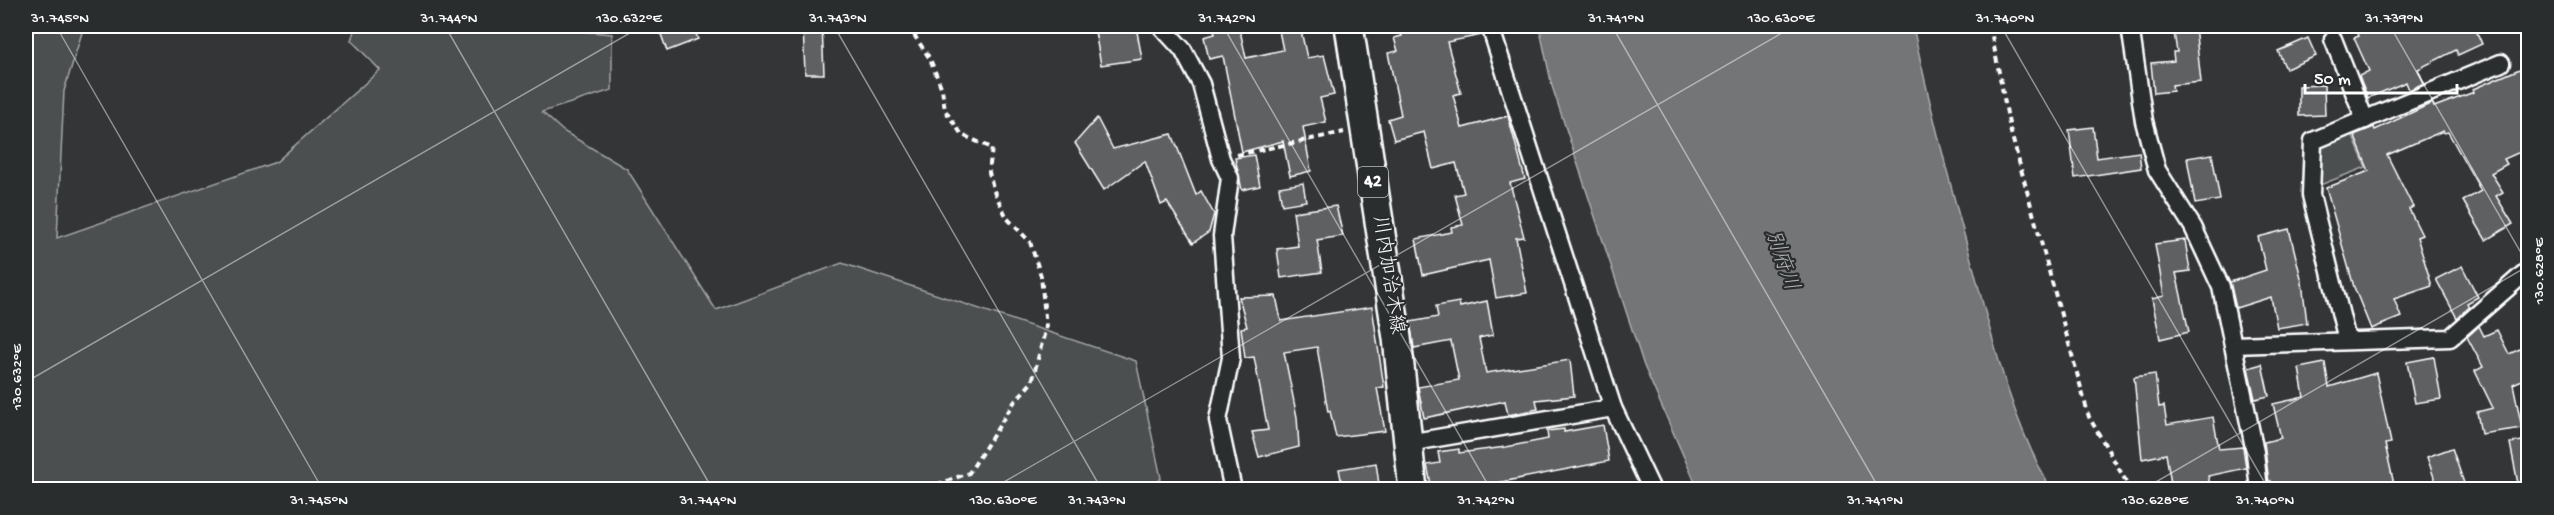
<svg xmlns="http://www.w3.org/2000/svg" width="2554" height="515" font-family="'Gochi Hand','Klee One',sans-serif">
	<style>
		.green { fill: #4c4f50; stroke: #a6a7a8; stroke-width: 1.5 }
		.water { fill: #737576; stroke: #abacad; stroke-width: 1.5 }
		.building { fill: #5f6162; stroke: #fff; stroke-width: 1.5 }
		.lines { fill: none; stroke-linecap: round; stroke-linejoin: round }
		.street-casing { stroke: #fff; stroke-width: 21 }
		.primary-casing { stroke: #fff; stroke-width: 32 }
		.path { stroke: #fff; stroke-width: 4; stroke-dasharray: 6 4.5; stroke-linecap: butt }
		.street { stroke: #2a2d2e; stroke-width: 16 }
		.primary { stroke: #2a2d2e; stroke-width: 27 }
		.ticks { fill: none; stroke: #fff; stroke-width: 1.5; stroke-opacity: 0.45 }
		.labels { text-anchor: middle; dominant-baseline: central; stroke-width: 4.5; stroke-linejoin: round; paint-order: stroke }
		.shield { fill: #2a2d2e; stroke: #bfc0c0; stroke-width: 1.5 }
		.shield-label { font-size: 18px; font-weight: bold; fill: #fff }
		.street-label { font-size: 20px; fill: #fff; stroke: #2a2d2e }
		.water-label { font-size: 21px; font-style: italic; fill: #b2b3b4; stroke: #2a2d2e }
		.neatline { fill: none; stroke: #fff; stroke-width: 2 }
		.ticks-label { font-size: 15px; text-anchor: middle; fill: #fff }
	</style>
	<rect width="100%" height="100%" fill="#333536"/>
	<filter id="ink" filterUnits="userSpaceOnUse"><feTurbulence type="fractalNoise" baseFrequency=".0167" numOctaves="2"/><feDisplacementMap in="SourceGraphic" scale="12" xChannelSelector="R" yChannelSelector="G"/><feConvolveMatrix kernelMatrix="1 2 1 2 8 2 1 2 1" color-interpolation-filters="sRGB"/></filter>
	<g filter="url(#ink)">
		<g class="green">
			<path d="M26,26h58l-20,65 -7,147 219,-76 104,-92 -29,-30 5,-14h173l83,8v56l-70,22 21,19 64,38 89,141 126,-47 294,98 25,117 -10,12 -1125,-1z"/>
			<path d="M2350,130l16,37 -46,18 -2,-4v-36z"/>
		</g>
		<path class="water" d="M1539,26h374c17,82 38,163 61,244 20,75 38,151 77,219h-353l-54,-123 -92,-280z"/>
		<g class="building">
			<path d="M658,26h35l5,13 -31,12z"/>
			<path d="M803,26h19l2,48h-19z"/>
			<path d="M1094,26h42l6,33 -41,6z"/>
			<path d="M1213,26h26l7,32 37,-8 -5,-24h22l7,32 17,-3 10,40 -14,3 6,24 -23,5 8,44 -21,5 -7,-35 -41,11 -19,-96 -14,3 -5,-22 11,-3z"/>
			<path d="M1399,26h81l2,9 -35,7 14,51 -8,2 9,33 46,-12 17,63 -15,4 14,54 -8,1 11,55 -31,5 -7,-38 -66,15 -7,-36 36,-7 -1,-5 12,-2 -8,-30 9,-2 -8,-30 -23,6 -9,-37 -30,8 -6,-21 13,-4 -13,-62 10,-2 -4,-13 8,-2z"/>
			<path d="M2173,26h22l6,56 -29,3 1,6 -19,2 -3,-30 23,-2 -1,-9h4z"/>
			<path d="M2355,26h119l8,18 -24,11 -2,-5 -38,19 6,14 -15,7 -3,-8 -38,16 -9,-22 10,-5 -15,-33 5,-2z"/>
			<path d="M2308,38l8,18 -30,13 -8,-18z"/>
			<path d="M2529,65v83l-25,11 3,5 -16,9 12,19 -7,4 17,28 -27,16 -23,-39 18,-10 -33,-59 -4,1 -1,-2 -56,24 26,52 -4,2 13,26 -5,2 15,49 -38,13 7,18 -30,12 -17,-42 -28,-99 43,-17 -15,-36 20,-8 1,3 57,-27 2,4 40,-15 -1,-3z"/>
			<path d="M2324,85l1,30 -26,1v-30z"/>
			<path d="M1097,118l16,31 59,-15 24,61 5,-4 13,23 -5,18 -16,11 -26,-41 -6,3 -16,-44 -41,29 -29,-47z"/>
			<path d="M2093,127l4,31 42,-6 2,16 -66,10 -6,-48z"/>
			<path d="M2212,154l8,46 -25,4 -8,-46z"/>
			<path d="M1254,155l6,31 -18,4 -7,-32z"/>
			<path d="M1303,183l3,18 -24,4 -3,-18z"/>
			<path d="M1336,206l7,30 -26,4 5,32 -41,6 -4,-29 21,-3 -5,-34z"/>
			<path d="M2289,229l13,53 5,41 -30,5 -6,-31 -35,11 -6,-26 36,-12 -8,-33z"/>
			<path d="M2185,240l5,31 -14,2 13,59 -29,7 -8,-40 12,-3 -9,-52z"/>
			<path d="M2462,266l16,31 -11,6 2,4 -12,11 -21,-39z"/>
			<path d="M1276,296l5,25 91,-14 12,80 -7,1 8,43 -49,6 -6,-26 -2,1 -11,-65 -33,5 13,65 2,30 -40,10 -7,-25 16,-2 -14,-73 -9,1 -4,-30 6,-1 -8,-30z"/>
			<path d="M1487,301l6,34 -14,3 7,35 84,-13 4,36 -38,4 2,9 -30,6 -3,-14 -81,17 -6,-31 41,-7 -8,-39 -37,7 -4,-26 28,-5 -2,-11 23,-4 1,5z"/>
			<path d="M2479,326l5,10 13,-6 12,24 20,-9v32l-16,7 9,44 -41,6 -4,-22 16,-4 -18,-37 8,-4 -16,-30z"/>
			<path d="M2434,357l7,42 -26,4 -8,-41z"/>
			<path d="M2325,363l4,24 47,-14 15,70 -6,1 10,45h-123l-1,-8 -2,1 -5,-40 17,-4 -8,-34 31,-7 -5,-29z"/>
			<path d="M2262,364l7,32 -14,3 -7,-31z"/>
			<path d="M2155,374l4,33 5,-1 3,19 46,-8 6,32 24,-2 3,21 -38,8 3,13h-39l-6,-35 -24,5 -8,-82z"/>
			<path d="M1603,425l6,36 -143,28h-34l-5,-24 13,-2 -2,-11 21,-3v4l47,-6 42,-8 -1,-8 17,-2v3z"/>
			<path d="M2529,440v49h-10l-9,-46z"/>
			<path d="M2452,448l14,41h-28l-11,-32z"/>
			<path d="M1376,463l3,21 -36,5 -4,-20z"/>
		</g>
		<g class="lines">
			<defs>
				<g id="street">
					<path d="M1161,26l22,24 18,34 20,75 9,19 -8,58 9,122 -13,62 15,70"/>
					<path d="M1490,26l123,382 39,82"/>
					<path d="M2130,26l14,95 13,49 36,57 28,60 34,165 4,38"/>
					<path d="M2333,39l32,81"/>
					<path d="M2347,340l-36,-145 2,-54 188,-78"/>
					<path d="M2233,345l217,-7 78,-68"/>
					<path d="M1408,443l205,-35"/>
				</g>
				<path id="primary" d="M1349,26l48,312 16,152"/>
			</defs>
			<use href="#street" class="street-casing"/>
			<use href="#primary" class="primary-casing"/>
			<g class="path">
				<path d="M908,26l22,33 12,30 3,21 17,25 30,13 -3,24 4,17 14,29 23,24 11,34 5,51 -14,55 -17,19 -46,72 -48,17"/>
				<path d="M1990,26l20,103 79,288 42,73"/>
				<path d="M517,33v-7"/>
				<path d="M1237,155l107,-23"/>
				<path d="M26,488l2,2"/>
			</g>
			<use href="#street" class="street"/>
			<use href="#primary" class="primary"/>
		</g>
	</g>
	<path class="ticks" d="M56,26l267,464M445,26l268,464M834,26l268,464M1223,26l268,464M1612,26l268,464M2001,26l268,464M2390,26l138,239M26,382l616,-356M990,490l804,-464M2142,490l386,-224"/>
	<g class="labels">
		<rect class="shield" x="1358" y="167" width="30" height="30" rx="4.5"/>
		<g class="shield-label">
			<text x="1373" y="182">42</text>
		</g>
		<g class="street-label">
			<text transform="translate(1387 275) rotate(81)">川内加治木線</text>
		</g>
		<g class="water-label">
			<text transform="translate(1780 261) rotate(70)">別府川</text>
		</g>
	</g>
	<rect width="2554" height="515" fill="none" stroke="#2a2d2e" stroke-width="66"/>
	<path d="M2305 84v9h152v-9" fill="none" stroke="#ffffff" stroke-width="3"/>
	<text x="2314" y="84" font-size="18" fill="#ffffff" stroke="#2a2d2e" stroke-width="4.5" paint-order="stroke">50 m</text>
	<rect x="33" y="33" width="2488" height="449" class="neatline"/>
	<g class="ticks-label">
		<text x="60" y="22">31.745°N</text>
		<text x="449" y="22">31.744°N</text>
		<text x="629" y="22">130.632°E</text>
		<text x="838" y="22">31.743°N</text>
		<text x="1227" y="22">31.742°N</text>
		<text x="1616" y="22">31.741°N</text>
		<text x="1781" y="22">130.630°E</text>
		<text x="2005" y="22">31.740°N</text>
		<text x="2394" y="22">31.739°N</text>
		<text transform="translate(2538 271) rotate(-90)" y="5">130.628°E</text>
		<text transform="translate(16 377) rotate(-90)" y="5">130.632°E</text>
		<text x="319" y="504">31.745°N</text>
		<text x="708" y="504">31.744°N</text>
		<text x="1003" y="504">130.630°E</text>
		<text x="1097" y="504">31.743°N</text>
		<text x="1486" y="504">31.742°N</text>
		<text x="1875" y="504">31.741°N</text>
		<text x="2155" y="504">130.628°E</text>
		<text x="2265" y="504">31.740°N</text>
	</g>
</svg>
